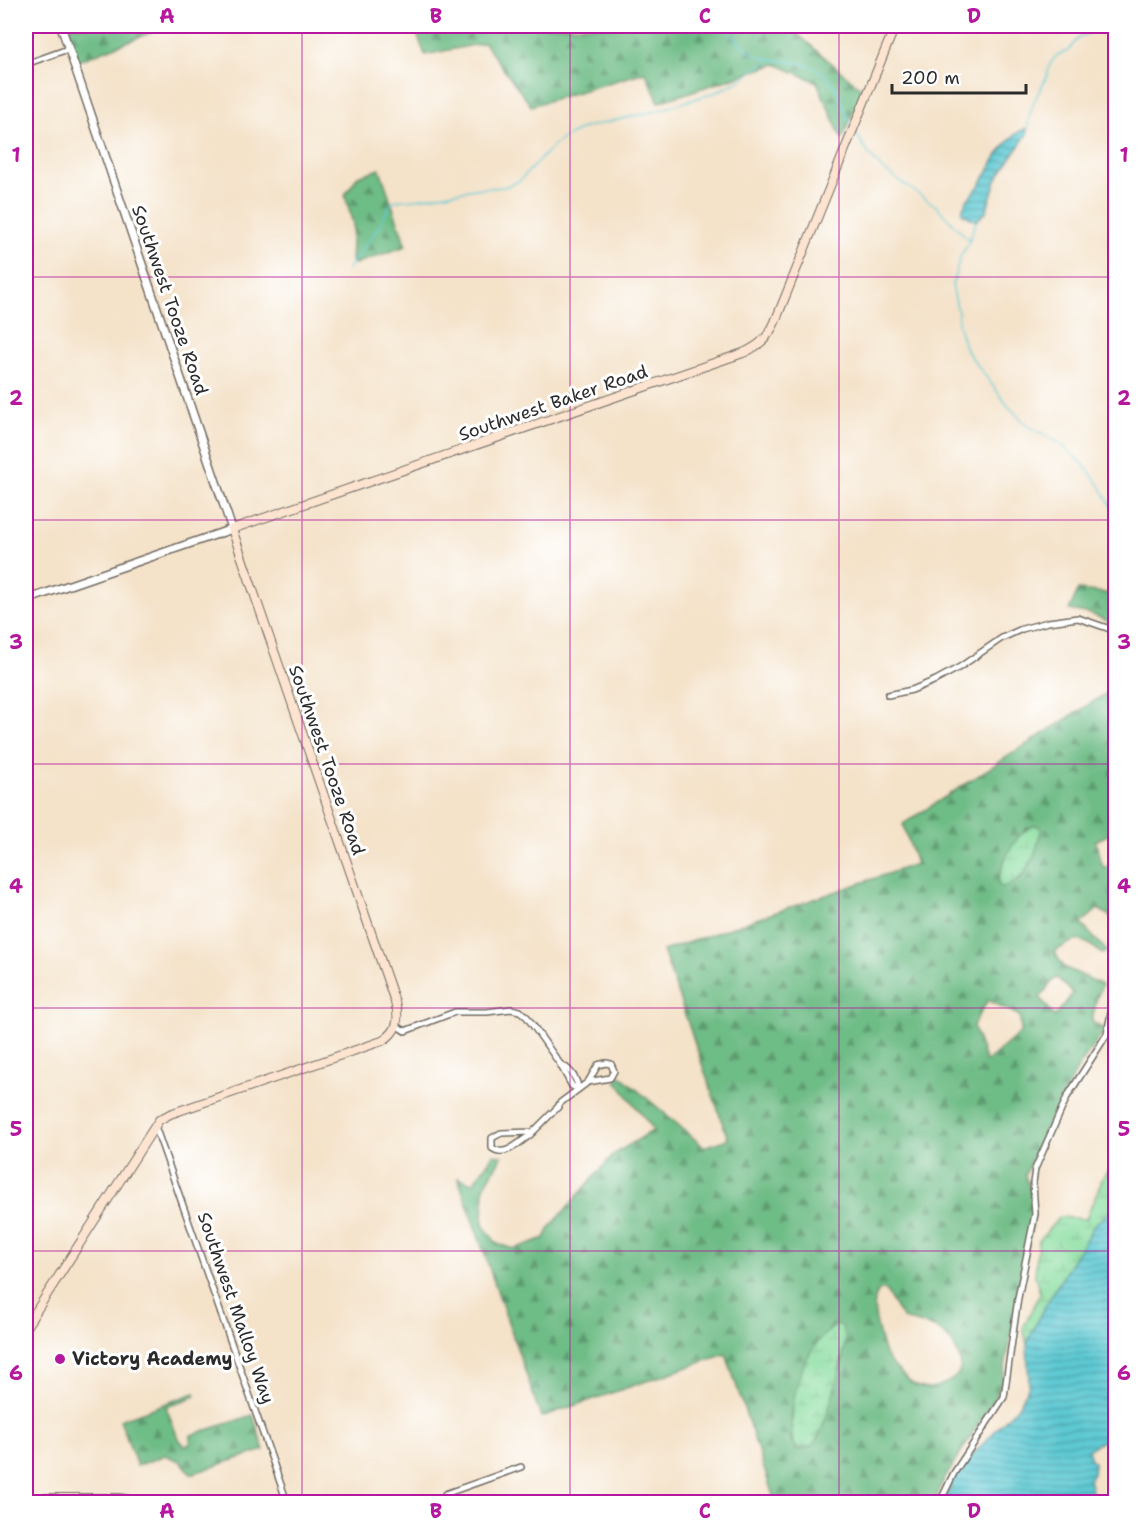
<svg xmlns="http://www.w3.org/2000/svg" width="1141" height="1528" font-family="'Shantell Sans',sans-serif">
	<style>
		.forest { fill: url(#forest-firs); stroke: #4c7458; stroke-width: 1.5; fill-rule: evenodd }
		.wetland { fill: url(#wetland-marsh); stroke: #5a8465; stroke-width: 1.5 }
		.water { fill: url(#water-rules); stroke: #447a7f; stroke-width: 1.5 }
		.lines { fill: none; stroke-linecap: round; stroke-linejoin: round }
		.stream { stroke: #5dc9d3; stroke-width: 1.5 }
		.minor-casing { stroke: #716b62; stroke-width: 8 }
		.tertiary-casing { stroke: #716b62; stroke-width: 10 }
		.secondary-casing { stroke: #716b62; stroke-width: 10 }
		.minor { stroke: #fff; stroke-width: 5 }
		.tertiary { stroke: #fff; stroke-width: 7 }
		.secondary { stroke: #fde4d1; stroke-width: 8 }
		.grid { fill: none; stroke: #b5179e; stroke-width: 1.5; stroke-opacity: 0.55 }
		.poi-dot { fill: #b5179e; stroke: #fff; stroke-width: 2 }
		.labels { text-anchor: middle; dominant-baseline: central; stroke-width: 6; stroke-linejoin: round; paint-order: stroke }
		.street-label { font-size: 18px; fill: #2b2b2b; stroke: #fff }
		.poi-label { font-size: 18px; font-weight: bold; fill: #2b2b2b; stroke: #fff; text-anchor: start }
		.neatline { fill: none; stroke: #b5179e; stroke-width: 2 }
		.grid-label { font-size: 20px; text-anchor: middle; font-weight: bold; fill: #b5179e }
	</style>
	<defs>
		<pattern id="forest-firs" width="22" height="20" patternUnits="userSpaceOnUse" patternTransform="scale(1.5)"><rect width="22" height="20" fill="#6ebc86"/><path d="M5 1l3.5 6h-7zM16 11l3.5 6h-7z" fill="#5b996e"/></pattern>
		<pattern id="wetland-marsh" width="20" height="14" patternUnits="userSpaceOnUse" patternTransform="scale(1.5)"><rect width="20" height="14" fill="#88dd9f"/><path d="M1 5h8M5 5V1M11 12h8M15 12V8" fill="none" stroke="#76be89"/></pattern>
		<pattern id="water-rules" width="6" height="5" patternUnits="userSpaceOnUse" patternTransform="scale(1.5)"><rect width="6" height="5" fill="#5dc9d3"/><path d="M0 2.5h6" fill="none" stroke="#4da3ab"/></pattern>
	</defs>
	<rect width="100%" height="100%" fill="#fff"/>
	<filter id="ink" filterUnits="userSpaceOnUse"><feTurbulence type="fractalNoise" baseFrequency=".0167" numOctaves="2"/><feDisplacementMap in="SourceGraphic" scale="12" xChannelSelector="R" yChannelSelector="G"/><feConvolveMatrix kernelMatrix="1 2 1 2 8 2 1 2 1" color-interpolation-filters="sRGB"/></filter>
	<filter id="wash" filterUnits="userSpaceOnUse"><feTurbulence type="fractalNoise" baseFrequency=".008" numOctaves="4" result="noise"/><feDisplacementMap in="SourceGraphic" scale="24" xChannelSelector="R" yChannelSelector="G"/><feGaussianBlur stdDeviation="1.35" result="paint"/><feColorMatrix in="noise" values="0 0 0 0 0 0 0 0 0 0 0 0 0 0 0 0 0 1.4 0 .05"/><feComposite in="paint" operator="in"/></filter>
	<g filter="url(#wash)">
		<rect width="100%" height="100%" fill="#f4e2c9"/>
		<g class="forest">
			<path d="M66,26h94v3l-82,32z"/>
			<path d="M414,26h374l75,64 -21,49 -25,-57 -41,-18 -117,38 -14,-30 -114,34 -47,-63 -59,12z"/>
			<path d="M380,169l26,77 -51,18 -4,-2 2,-38 -8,-29 13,-19z"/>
			<path d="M1078,590l37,4v30l-24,-10 -22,-4z"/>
			<path d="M1114,688l1,156 -5,-10 -15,7 8,26 12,-1v53l-17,-10 -17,15 26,27 -5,3c-21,-18 -25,-17 -48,-2l10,15 38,18 -6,16 -4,21 14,7 -27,37 -30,55 -24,54 7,20 2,19 -33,173 -60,98 -6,17h-160l-49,-148 -185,63 -83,-239 15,5 21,-29 8,2 -18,31 -1,38 14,19 17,5 31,-11 6,-12 63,-72 40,-24 -38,-49 4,-6 84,72 24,-8 -65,-188 253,-87 -13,-40zM1027,828l14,2c-3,17 -11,34 -21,49l-22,4c3,-20 16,-40 29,-55zM1056,977l17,16 -18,24 -15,-20zM988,1000l32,16 1,16 -35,30 -13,-36zM880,1290h5l18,29c11,3 25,5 35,11 9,5 14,12 18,20 3,7 7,15 3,22 -6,11 -29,19 -41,15 -7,-2 -28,-24 -32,-31 -3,-7 -5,-15 -7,-22 -3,-12 -9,-35 1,-44zM843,1358l-19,65 -27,26 -6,-7 1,-33z"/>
			<path d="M195,1393l1,3 -30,11 12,31 7,8 5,-2 1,-9 62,-20 11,35 -73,24 -9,-12 -17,-7 -28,11 -17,-46z"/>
		</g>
		<g class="wetland">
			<path d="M1034,826h5l2,4c-4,22 -15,54 -40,57l-3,-4c3,-19 17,-51 36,-57z"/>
			<path d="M1115,1166v42l-20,16 -54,89 -14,31 -4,-16 17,-35 -5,-17 3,-34 21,-25 27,2 17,-42z"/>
			<path d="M836,1325l6,1c1,2 3,6 3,9 1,16 -20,96 -31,108 -4,5 -11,6 -17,6 -7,-9 -5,-16 -5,-26 1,-38 12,-75 44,-98z"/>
		</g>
		<g class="water">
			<path d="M1027,128v6l-31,46 -10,32 -10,9 -14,-8c2,-13 10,-17 17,-27 13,-19 25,-50 48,-58z"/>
			<path d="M1115,1208v219l-8,14 -10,2 -8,7 1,9 4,3 -1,12 -4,5 3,12v11h-149l14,-30 63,-68 9,-19 -2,-41 14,-31 54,-89z"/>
		</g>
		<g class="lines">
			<g class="stream">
				<path d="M724,26c8,8 17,19 27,26 21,14 53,4 74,23 14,13 17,32 26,49"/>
				<path d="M1028,128l1,-11 6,-18 12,-23 3,-12 7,-9 11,-4 11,-14 18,-7 4,-4"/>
				<path d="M856,133l12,20 14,16 54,37 33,34"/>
				<path d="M976,221l-8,23 -7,11 -9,30 6,27v12l8,26 42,56 20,20 30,16 25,22 16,20 14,26 3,13"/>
				<path d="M348,269l31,-43 13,-25 24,-2 59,-10 29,-2 15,-6 35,-36 15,-10 17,-8 70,-16 58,-18 25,-12 31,-22"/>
			</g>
		</g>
	</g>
	<g filter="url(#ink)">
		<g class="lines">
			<defs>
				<g id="minor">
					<path d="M26,64l42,-15"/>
					<path d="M888,695l24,-5 24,-10 24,-13 42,-29 20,-9 26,-7 30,-4 38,13"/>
					<path d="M397,1026l8,5 50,-19h32l24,-3 9,2 7,6 33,47 12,22 6,3"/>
					<path d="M606,1063l5,1 3,7 -4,7 -22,4 10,-17z"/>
					<path d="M562,1065c8,4 16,15 16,24"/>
					<path d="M155,1126l132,376"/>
					<path d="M533,1132l-32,1 -9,5v10c12,9 24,-3 34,-10l3,-2 29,-29 2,-4 28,-21"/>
					<path d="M440,1502l5,-8 76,-27"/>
					<path d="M940,1502l14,-29 50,-76 14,-99 17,-84 -2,-31 2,-14 32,-72 40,-63 9,-47"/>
				</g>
				<path id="tertiary" d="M26,600l206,-71 -171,-503"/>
				<g id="secondary">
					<path d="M26,1327l133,-207 11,-6 212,-73c16,-9 18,-22 13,-39l-163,-473 511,-176c16,-7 25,-15 32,-31l120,-296"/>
					<path d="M26,1498h93l24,4"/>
				</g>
			</defs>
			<use href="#minor" class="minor-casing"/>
			<use href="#tertiary" class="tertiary-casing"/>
			<use href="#secondary" class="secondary-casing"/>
			<use href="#minor" class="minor"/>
			<use href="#tertiary" class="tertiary"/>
			<use href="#secondary" class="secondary"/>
		</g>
	</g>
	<path class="grid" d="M302,26v1476M570,26v1476M839,26v1476M26,277h1090M26,520h1090M26,764h1090M26,1008h1090M26,1251h1090"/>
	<circle class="poi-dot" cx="60" cy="1359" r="6"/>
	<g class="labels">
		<g class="street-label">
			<text transform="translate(170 300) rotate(71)">Southwest Tooze Road</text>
			<text transform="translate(553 403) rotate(-19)">Southwest Baker Road</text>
			<text transform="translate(327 760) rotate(71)">Southwest Tooze Road</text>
			<text transform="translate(236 1308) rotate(71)">Southwest Malloy Way</text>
		</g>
		<g class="poi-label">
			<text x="72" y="1359">Victory Academy</text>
		</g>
	</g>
	<rect width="1141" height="1528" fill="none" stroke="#fff" stroke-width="66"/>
	<path d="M892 84v9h134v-9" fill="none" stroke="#2b2b2b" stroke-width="3"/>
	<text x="901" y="84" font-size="18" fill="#2b2b2b" stroke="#ffffff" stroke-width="4.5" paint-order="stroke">200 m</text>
	<rect x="33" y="33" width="1075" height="1462" class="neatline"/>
	<g class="grid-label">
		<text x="167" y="23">A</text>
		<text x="436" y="23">B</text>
		<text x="705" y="23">C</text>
		<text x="974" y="23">D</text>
		<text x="16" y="162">1</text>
		<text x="1124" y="162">1</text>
		<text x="16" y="405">2</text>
		<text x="1124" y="405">2</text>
		<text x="16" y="649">3</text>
		<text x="1124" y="649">3</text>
		<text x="16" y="893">4</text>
		<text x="1124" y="893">4</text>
		<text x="16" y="1136">5</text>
		<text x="1124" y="1136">5</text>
		<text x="16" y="1380">6</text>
		<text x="1124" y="1380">6</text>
		<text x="167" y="1518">A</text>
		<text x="436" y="1518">B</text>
		<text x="705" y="1518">C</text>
		<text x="974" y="1518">D</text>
	</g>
</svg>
